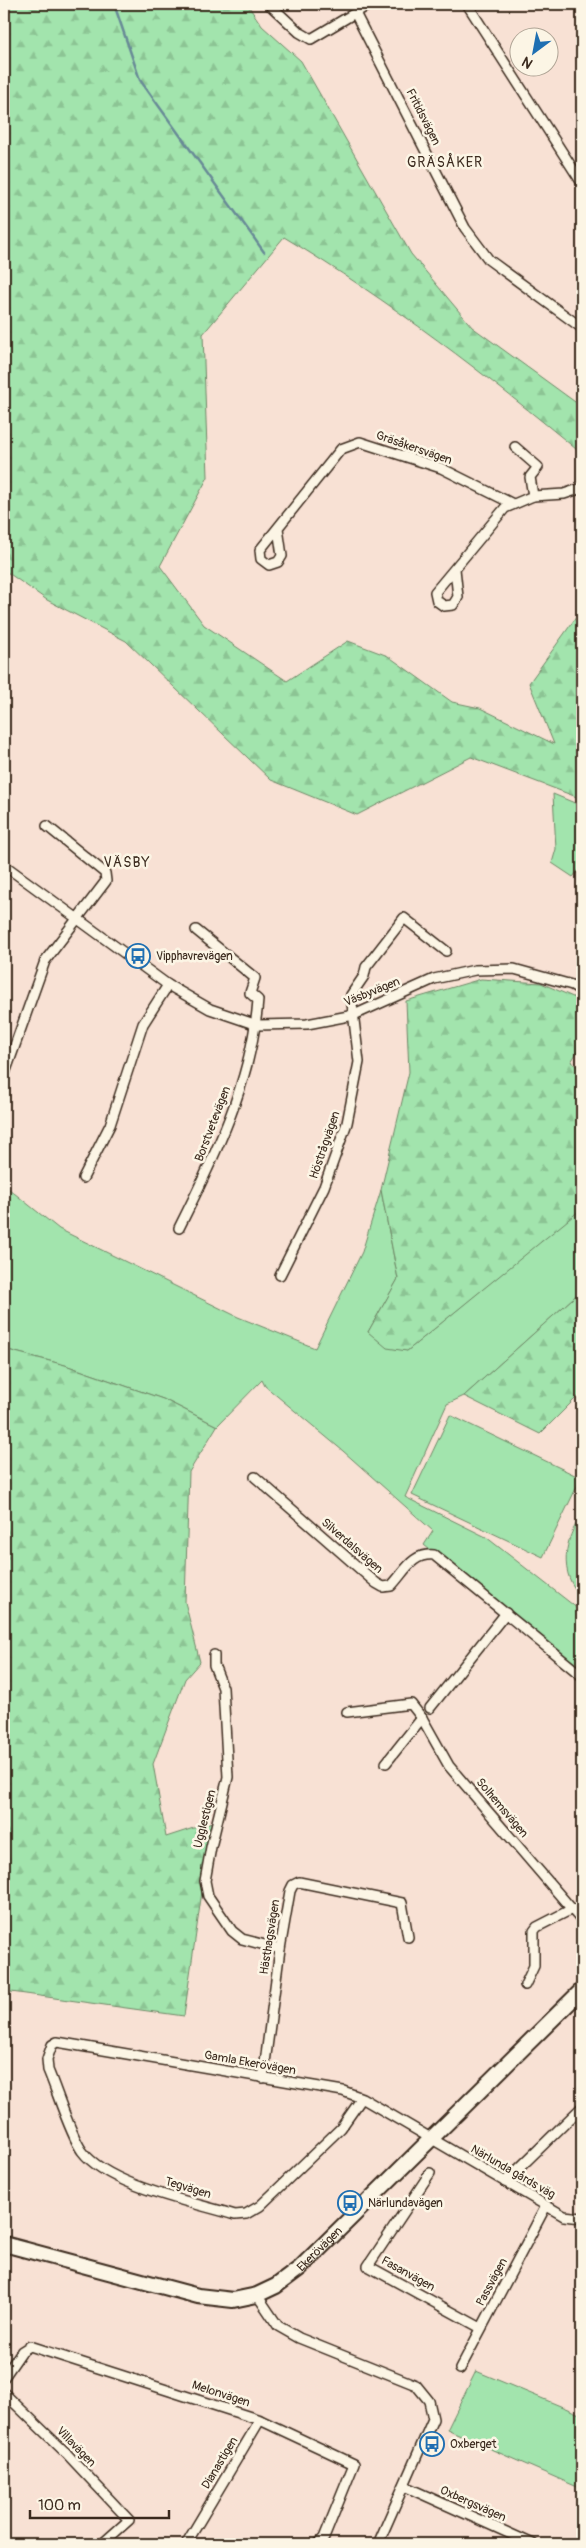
<svg xmlns="http://www.w3.org/2000/svg" width="586" height="2548" font-family="Pangolin,sans-serif">
	<style>
		.green { fill: #a2e4ad; stroke: #6e8766 }
		.forest { fill: url(#forest-firs); stroke: #6e8766 }
		.lines { fill: none; stroke-linecap: round; stroke-linejoin: round }
		.stream { stroke: #678a96; stroke-width: 2.5 }
		.street-casing { stroke: #3b2a1e; stroke-width: 12 }
		.secondary-casing { stroke: #3b2a1e; stroke-width: 18 }
		.street { stroke: #fcf5e5; stroke-width: 9 }
		.secondary { stroke: #fcf5e5; stroke-width: 14 }
		.labels { text-anchor: middle; dominant-baseline: central; stroke-width: 5; stroke-linejoin: round; paint-order: stroke }
		.street-label { font-size: 12px; fill: #3b2a1e; stroke: #fcf5e5 }
		.poi-label { font-size: 12px; fill: #3b2a1e; stroke: #fcf5e5; text-anchor: start }
		.neighbourhood-label { font-size: 14px; letter-spacing: 1px; fill: #3b2a1e; stroke: #fcf5e5 }
	</style>
	<defs>
		<pattern id="forest-firs" width="22" height="20" patternUnits="userSpaceOnUse" patternTransform="scale(1.25)"><rect width="22" height="20" fill="#a2e4ad"/><path d="M5 1l3.5 6h-7zM16 11l3.5 6h-7z" fill="#8cc494"/></pattern>
	</defs>
	<rect width="100%" height="100%" fill="#f8e1d4"/>
	<filter id="ink" filterUnits="userSpaceOnUse"><feTurbulence type="fractalNoise" baseFrequency=".02" numOctaves="2"/><feDisplacementMap in="SourceGraphic" scale="10" xChannelSelector="R" yChannelSelector="G"/><feConvolveMatrix kernelMatrix="1 2 1 2 8 2 1 2 1" color-interpolation-filters="sRGB"/></filter>
	<g filter="url(#ink)">
		<g class="green">
			<path d="M553,794l29,12v60l-9,11 -21,-14 4,-14z"/>
			<path d="M4,1185l55,44 179,88 77,31 47,-96 19,-62 17,89 -30,53 39,19 172,-141 3,3v77l-118,106 -17,8 -42,93 81,40 96,75v64l-158,-131 9,-14 -90,-80 -78,-65 -3,-6 -45,46 -54,-27 -98,-34 -61,-16z"/>
			<path d="M450,1415l131,63 -38,79 -131,-62z"/>
			<path d="M582,1516v80c-24,-20 -18,-59 0,-80z"/>
			<path d="M476,2371l106,44v74l-135,-59z"/>
		</g>
		<g class="forest">
			<path d="M4,4h243l15,22 39,35 110,193 61,73 110,80v47c-94,-78 -193,-154 -298,-217l-81,97 5,143 -48,89 44,59 83,56 61,-40 40,15 64,46 28,6 74,36 -25,-61 53,-74v190l-111,-42 -114,58 -86,-35 -145,-139 -79,-41 -43,-30z"/>
			<path d="M481,979l60,4 41,18v43l-11,18 11,8v143l-3,-2 -172,140 -20,-3 -19,-16 30,-53 -17,-89 28,-118 -3,-71z"/>
			<path d="M582,1290v109l-5,-2 -37,37 -76,-38z"/>
			<path d="M4,1349l61,16 98,34 54,27 -28,46 -4,130 15,60 -15,17 -32,85 13,73 46,-15 -28,194 -180,-25z"/>
		</g>
		<g class="lines">
			<path class="stream" d="M114,4l26,76 124,172"/>
			<defs>
				<g id="street">
					<path d="M269,4l30,28 12,7 59,-35"/>
					<path d="M467,4l115,179"/>
					<path d="M355,13l110,215 24,32 93,68"/>
					<path d="M515,447l23,20 -8,10 3,19"/>
					<path d="M278,528l4,28 -4,6 -9,3 -8,-6 -1,-9 81,-101 19,-7 81,26 72,36"/>
					<path d="M455,569l3,28 -5,8 -9,1 -7,-5 -2,-9 70,-84 28,-12 31,-2 18,-6"/>
					<path d="M4,865l164,120 42,24 47,16 50,-1 47,-9 80,-36 41,-9 39,-1 58,16 10,6"/>
					<path d="M4,1076l41,-115 61,-80 -1,-8 -58,-47"/>
					<path d="M83,1178l27,-53 33,-101 25,-39"/>
					<path d="M179,1228c36,-72 73,-147 79,-228l-8,-7 5,-15 -59,-48"/>
					<path d="M280,1275l44,-88 23,-64 12,-61 -8,-67 13,-19 2,-9 38,-49 42,33"/>
					<path d="M255,1477l121,106 7,4 8,-1c14,-14 20,-33 43,-31l148,121"/>
					<path d="M214,1655v10l9,23 5,89 -17,70 -6,34 3,15 24,35 10,8 38,10"/>
					<path d="M430,1708l76,-95"/>
					<path d="M347,1712l64,-8 11,14 27,48 133,155"/>
					<path d="M386,1763l36,-45"/>
					<path d="M525,1985l9,-19v-35l3,-4 35,-18"/>
					<path d="M263,2078l17,-129 10,-58 3,-6 6,-3 103,21 6,34"/>
					<path d="M362,2098l-21,30 -81,78 -14,8 -11,1c-42,-13 -127,-29 -153,-64 -12,-17 -25,-60 -34,-81l-1,-11 5,-14 5,-3 286,49 19,7 202,118 18,2"/>
					<path d="M430,2173l-62,93 113,62"/>
					<path d="M505,2182l77,-75"/>
					<path d="M257,2295l21,31 21,12 117,47 13,16 4,18 -55,125"/>
					<path d="M460,2369l86,-163"/>
					<path d="M4,2377l18,-26 8,-5 230,74 94,44 -30,74 -6,6"/>
					<path d="M4,2393l62,60 63,67 -27,24"/>
					<path d="M404,2486l129,58"/>
					<path d="M186,2544l74,-124"/>
				</g>
				<g id="secondary">
					<path id="s1" d="M4,2244l194,52 35,4 24,-5 19,-9 24,-18 282,-278"/>
				</g>
			</defs>
			<use href="#street" class="street-casing"/>
			<use href="#secondary" class="secondary-casing"/>
			<use href="#street" class="street"/>
			<use href="#secondary" class="secondary"/>
		</g>
	</g>
	<defs>
		<symbol id="bus-ring" viewBox="-11 -11 22 22"><circle r="9.5" fill="#fcf5e5" stroke="#1f6fb2" stroke-width="1.5"/><path d="M-5-6H5V4H4V6H2V4H-2V6H-4V4H-5ZM-3.5-4V0h7V-4ZM-3.5 1.2v1.5H-2V1.2ZM2 1.2v1.5H3.5V1.2Z" fill="#1f6fb2"/></symbol>
	</defs>
	<g fill-rule="evenodd">
		<use href="#bus-ring" x="124" y="942" width="28" height="28"/>
		<use href="#bus-ring" x="336" y="2189" width="28" height="28"/>
		<use href="#bus-ring" x="418" y="2430" width="28" height="28"/>
	</g>
	<g class="labels">
		<g class="street-label">
			<text transform="translate(423 117) rotate(63)">Fritidsvägen</text>
			<text transform="translate(414 448) rotate(19)">Gräsåkersvägen</text>
			<text transform="translate(372 992) rotate(-22)">Väsbyvägen</text>
			<text transform="translate(213 1124) rotate(-69)">Borstvetevägen</text>
			<text transform="translate(325 1145) rotate(-71)">Höstrågvägen</text>
			<text transform="translate(352 1546) rotate(41)">Silverdalsvägen</text>
			<text transform="translate(502 1808) rotate(50)">Solhemsvägen</text>
			<text transform="translate(205 1819) rotate(-76)">Ugglestigen</text>
			<text transform="translate(270 1937) rotate(-81)">Hästhagsvägen</text>
			<text transform="translate(250 2063) rotate(10)">Gamla Ekerövägen</text>
			<text transform="translate(513 2172) rotate(30)">Närlunda gårds väg</text>
			<text transform="translate(188 2188) rotate(17)">Tegvägen</text>
			<text stroke="none"><textPath href="#s1" startOffset="339">Ekerövägen</textPath></text>
			<text transform="translate(408 2274) rotate(29)">Fasanvägen</text>
			<text transform="translate(492 2282) rotate(-62)">Passvägen</text>
			<text transform="translate(221 2394) rotate(18)">Melonvägen</text>
			<text transform="translate(76 2447) rotate(46)">Villavägen</text>
			<text transform="translate(220 2463) rotate(-59)">Dianastigen</text>
			<text transform="translate(473 2504) rotate(24)">Oxbergsvägen</text>
		</g>
		<g class="poi-label">
			<text x="156" y="956">Vipphavrevägen</text>
			<text x="368" y="2203">Närlundavägen</text>
			<text x="450" y="2444">Oxberget</text>
		</g>
		<g class="neighbourhood-label">
			<text x="445" y="162">GRÄSÅKER</text>
			<text x="127" y="862">VÄSBY</text>
		</g>
	</g>
	<rect width="586" height="2548" fill="none" stroke="#fcf5e5" stroke-width="20"/>
	<rect x="10" y="10" width="566" height="2528" fill="none" stroke="#3b2a1e" stroke-width="2" filter="url(#ink)"/>
	<g transform="translate(534 52) rotate(212)"><circle r="24" fill="#fcf5e5" stroke="#afa495"/>
	<path d="M0-4L9 19L0 12L-9 19Z" fill="#1f6fb2"/>
	<text y="-8" font-size="14" font-weight="bold" text-anchor="middle" fill="#3b2a1e">N</text>
	</g>
	<path d="M30 2510v8h139v-8" fill="none" stroke="#3b2a1e" stroke-width="2.5"/>
	<text x="38" y="2510" font-size="15" fill="#3b2a1e" stroke="#fcf5e5" stroke-width="4" paint-order="stroke">100 m</text>
</svg>
